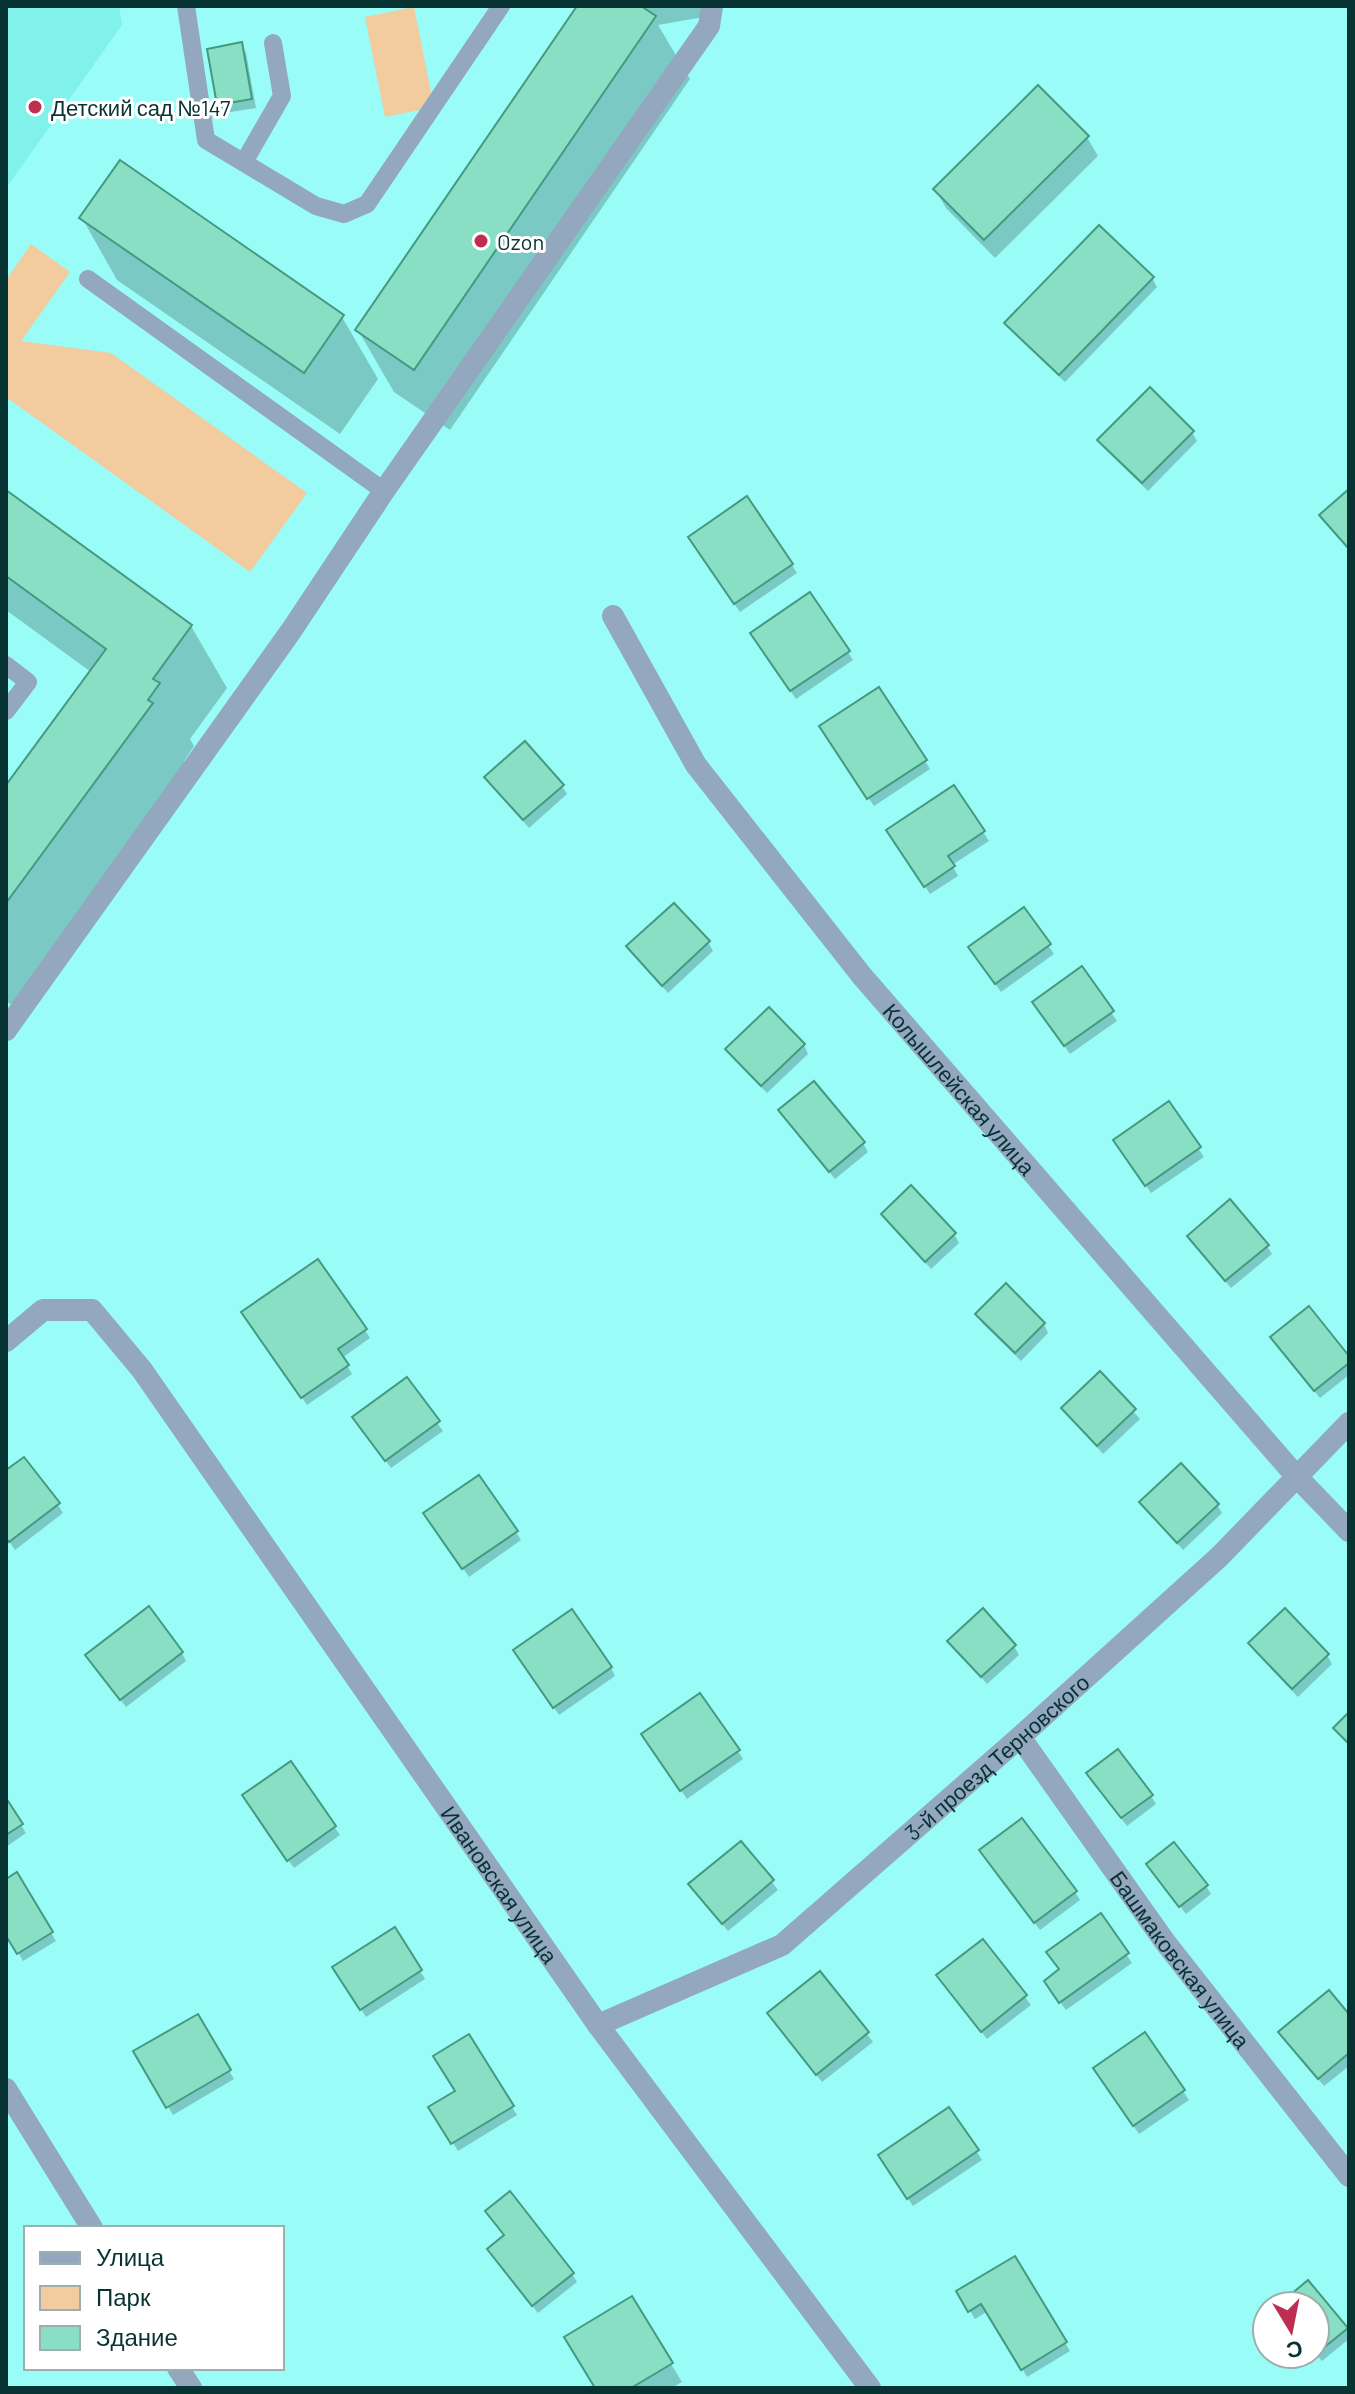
<svg xmlns="http://www.w3.org/2000/svg" width="1355" height="2394" font-family="Barlow,sans-serif">
	<style>
		.built { fill: #81f1eb }
		.green { fill: #f2cb9f }
		.shadow { fill: #0003 }
		.building { fill: #89dfc3; stroke: #439a80; stroke-width: 2 }
		.lines { fill: none; stroke-linecap: round; stroke-linejoin: round }
		.service { stroke: #93a7be; stroke-width: 18 }
		.minor { stroke: #93a7be; stroke-width: 22 }
		.poi-dot { fill: #be2e53; stroke: #fff; stroke-width: 3 }
		.labels { text-anchor: middle; dominant-baseline: central; stroke-width: 6; stroke-linejoin: round; paint-order: stroke }
		.poi-label { font-size: 22px; fill: #073433; stroke: #fff; text-anchor: start }
		.street-label { font-size: 22px; fill: #073433; stroke: #fff }
	</style>
	<rect width="100%" height="100%" fill="#99fcf6"/>
	<path class="built" d="M6,6h113l3,19 -116,163z"/>
	<g class="green">
		<path d="M414,7l20,100 -49,10 -20,-100z"/>
		<path d="M31,244l39,28 -49,69 90,12 196,140 -57,79 -244,-175v-117z"/>
	</g>
	<g class="shadow">
		<path d="M579,6h135l1,9 -57,10 32,54 -240,351 -56,-38 -36,-62z"/>
		<path d="M241,44l5,9 10,55 -32,5 -5,-9z"/>
		<path d="M1087,137l11,19 -103,102 -49,-50 -11,-19z"/>
		<path d="M82,218l260,99 36,62 -38,55 -223,-154z"/>
		<path d="M1152,278l5,9 -92,95 -53,-50 -5,-9z"/>
		<path d="M1192,432l5,9 -49,50 -43,-42 -5,-9z"/>
		<path d="M6,492l185,134 36,62 -37,51 4,7 -10,15 3,5 -175,239 -6,-4v-213l85,-116 -85,-62z"/>
		<path d="M695,547l97,18 5,8 -57,39z"/>
		<path d="M757,642l91,10 5,8 -57,39z"/>
		<path d="M827,735l98,26 5,8 -56,37z"/>
		<path d="M487,778l75,8 5,8 -38,34z"/>
		<path d="M954,788l35,53 -37,24 6,11 -28,18 -36,-55z"/>
		<path d="M1023,910l31,44 -53,38 -25,-36z"/>
		<path d="M708,942l5,9 -45,42 -40,-46z"/>
		<path d="M1081,969l36,52 -47,33 -30,-43z"/>
		<path d="M804,1045l4,9 -41,39 -34,-35 -5,-8z"/>
		<path d="M1168,1104l36,53 -53,36 -30,-44z"/>
		<path d="M781,1111l82,32 5,9 -33,27z"/>
		<path d="M883,1214l71,20 5,9 -28,26z"/>
		<path d="M1195,1245l72,1 5,8 -41,34z"/>
		<path d="M977,1314l67,10 4,9 -27,28 -39,-38z"/>
		<path d="M249,1322l116,8 5,8 -28,20 10,16 -45,31z"/>
		<path d="M1278,1346l71,13v16l-29,23z"/>
		<path d="M1100,1374l40,45 -37,35 -40,-46z"/>
		<path d="M406,1380l37,51 -52,37 -31,-42z"/>
		<path d="M6,1473l52,32 5,8 -48,37 -9,-13z"/>
		<path d="M1141,1502l76,3 5,8 -39,37z"/>
		<path d="M431,1522l85,10 5,8 -52,37z"/>
		<path d="M950,1641l64,5 5,9 -32,29z"/>
		<path d="M1250,1643l77,12 5,9 -34,33 -43,-45z"/>
		<path d="M182,1653l4,8 -60,46 -33,-43z"/>
		<path d="M521,1659l90,9 4,8 -56,39z"/>
		<path d="M648,1743l90,8 5,8 -56,40z"/>
		<path d="M291,1764l49,71 -46,33 -45,-64z"/>
		<path d="M1094,1782l57,14 5,8 -29,22z"/>
		<path d="M6,1802l20,31 -20,14z"/>
		<path d="M741,1843l37,47 -50,41 -32,-38z"/>
		<path d="M987,1859l88,33 5,8 -40,30z"/>
		<path d="M1148,1865l58,21 5,8 -25,20z"/>
		<path d="M16,1875l40,66 -33,20 -17,-29v-51z"/>
		<path d="M1100,1916l32,47 -66,47 -15,-20 10,-19z"/>
		<path d="M983,1941l48,64 -44,34 -43,-55z"/>
		<path d="M335,1967l85,4 5,8 -59,38z"/>
		<path d="M820,1973l53,69 -51,40 -53,-68z"/>
		<path d="M197,2017l37,62 -61,36 -37,-63z"/>
		<path d="M1349,2017v49l-25,20 -38,-45z"/>
		<path d="M1145,2034l44,66 -50,34 -39,-57z"/>
		<path d="M468,2036l49,79 -59,36 -27,-44 27,-15z"/>
		<path d="M949,2109l33,51 -69,46 -28,-42z"/>
		<path d="M487,2212l85,62 5,8 -39,31 -49,-63 17,-13z"/>
		<path d="M1014,2259l56,92 -43,26 -39,-66 -13,8 -17,-27z"/>
		<path d="M1308,2283l41,50v6l-27,22 -7,-8v-47h-35z"/>
		<path d="M671,2364l11,18 -11,6h-75z"/>
	</g>
	<g class="building">
		<path d="M577,6h64l15,10 -242,354 -59,-40z"/>
		<path d="M242,42l10,57 -35,6 -10,-56z"/>
		<path d="M1038,85l51,51 -105,104 -51,-51z"/>
		<path d="M120,160l224,155 -40,58 -225,-155z"/>
		<path d="M1099,225l55,52 -95,98 -55,-52z"/>
		<path d="M1150,387l44,44 -52,52 -45,-43z"/>
		<path d="M1349,489v60l-30,-34z"/>
		<path d="M6,490l186,135 -39,54 7,4 -12,17 5,3 -147,200v-118l100,-136 -100,-73z"/>
		<path d="M747,496l46,68 -59,40 -46,-67z"/>
		<path d="M810,592l40,59 -60,40 -40,-58z"/>
		<path d="M879,687l48,73 -60,39 -48,-73z"/>
		<path d="M525,741l39,44 -41,35 -39,-43z"/>
		<path d="M954,785l31,46 -37,25 7,10 -31,21 -38,-57z"/>
		<path d="M674,903l36,38 -48,45 -36,-40z"/>
		<path d="M1024,907l27,37 -56,40 -27,-37z"/>
		<path d="M1082,966l32,45 -50,35 -32,-44z"/>
		<path d="M769,1007l36,37 -44,42 -36,-37z"/>
		<path d="M814,1081l51,61 -36,30 -51,-62z"/>
		<path d="M1169,1101l32,46 -56,39 -32,-46z"/>
		<path d="M911,1185l45,48 -31,29 -44,-48z"/>
		<path d="M1230,1199l39,46 -44,36 -38,-45z"/>
		<path d="M318,1259l49,70 -29,20 11,16 -48,33 -60,-86z"/>
		<path d="M1006,1283l39,40 -30,30 -40,-39z"/>
		<path d="M1309,1306l40,50v7l-35,28 -44,-54z"/>
		<path d="M1100,1371l36,38 -39,37 -36,-38z"/>
		<path d="M407,1377l33,44 -55,40 -33,-44z"/>
		<path d="M24,1457l36,46 -51,39 -3,-4v-68z"/>
		<path d="M1181,1463l38,41 -42,39 -38,-41z"/>
		<path d="M479,1475l39,56 -56,38 -39,-56z"/>
		<path d="M149,1606l34,46 -63,48 -35,-45z"/>
		<path d="M983,1608l33,37 -35,32 -34,-36z"/>
		<path d="M1285,1608l44,46 -37,35 -44,-46z"/>
		<path d="M572,1609l40,58 -59,41 -40,-58z"/>
		<path d="M700,1693l40,57 -60,41 -39,-57z"/>
		<path d="M1349,1712v32l-16,-16z"/>
		<path d="M1118,1749l35,46 -32,23 -35,-45z"/>
		<path d="M291,1761l45,65 -49,35 -45,-66z"/>
		<path d="M6,1798l17,26 -17,11z"/>
		<path d="M1022,1818l55,73 -43,32 -55,-73z"/>
		<path d="M741,1841l33,39 -52,44 -34,-40z"/>
		<path d="M1174,1842l34,43 -29,22 -33,-43z"/>
		<path d="M17,1872l36,60 -36,22 -11,-18v-57z"/>
		<path d="M1101,1913l28,40 -70,50 -15,-22 15,-12 -13,-17z"/>
		<path d="M395,1927l27,43 -62,40 -28,-43z"/>
		<path d="M983,1939l44,56 -46,37 -45,-57z"/>
		<path d="M820,1971l49,61 -53,43 -49,-62z"/>
		<path d="M1329,1990l20,24v39l-31,26 -40,-47z"/>
		<path d="M198,2014l33,56 -65,38 -33,-57z"/>
		<path d="M1145,2032l40,58 -52,36 -40,-58z"/>
		<path d="M469,2034l45,72 -63,38 -23,-37 27,-16 -22,-35z"/>
		<path d="M949,2107l30,43 -72,49 -29,-44z"/>
		<path d="M510,2191l64,82 -42,33 -45,-57 17,-14 -19,-24z"/>
		<path d="M1015,2256l52,86 -46,28 -40,-66 -13,8 -12,-21z"/>
		<path d="M1308,2280l40,48 -32,26 -1,-48h-38z"/>
		<path d="M632,2296l41,67 -42,25h-36l-31,-51z"/>
	</g>
	<g class="lines">
		<g class="service">
			<path d="M186,6l20,134 110,66 28,8 23,-10 134,-198"/>
			<path d="M244,162l38,-66 -9,-53"/>
			<path d="M88,279l296,212"/>
			<path d="M6,665l22,17 -22,29"/>
		</g>
		<g class="minor">
			<path id="s1" d="M613,616l83,149 166,211 434,500 53,55"/>
			<path d="M6,1030l285,-399 93,-140 325,-465 3,-20"/>
			<path id="s2" d="M6,1341l37,-31h49l50,60 456,655 272,363"/>
			<path id="s3" d="M1020,1737l145,205 184,234"/>
			<path id="s4" d="M598,2025l184,-80 238,-208 199,-180 130,-134"/>
			<path d="M6,2089l86,139"/>
			<path d="M178,2368l13,20"/>
		</g>
	</g>
	<g class="poi-dot">
		<circle cx="35" cy="107" r="8"/>
		<circle cx="481" cy="241" r="8"/>
	</g>
	<g class="labels">
		<g class="poi-label">
			<text x="51" y="107">Детский сад №147</text>
			<text x="497" y="241">Ozon</text>
		</g>
		<g class="street-label">
			<text stroke="none"><textPath href="#s1" startOffset="588">Колышлейская улица</textPath></text>
			<text stroke="none"><textPath href="#s4" startOffset="486">3-й проезд Терновского</textPath></text>
			<text stroke="none"><textPath href="#s2" startOffset="802">Ивановская улица</textPath></text>
			<text stroke="none"><textPath href="#s3" startOffset="274">Башмаковская улица</textPath></text>
		</g>
	</g>
	<rect width="1355" height="2394" fill="none" stroke="#073433" stroke-width="16"/>
	<rect x="24" y="2226" width="260" height="144" fill="#ffffff" stroke="#9caead" stroke-width="2"/>
	<rect x="40" y="2252" width="40" height="12" fill="#93a7be" stroke="#9caead" stroke-width="2"/>
	<text x="96" y="2266" font-size="24" fill="#073433">Улица</text>
	<rect x="40" y="2286" width="40" height="24" fill="#f2cb9f" stroke="#9caead" stroke-width="2"/>
	<text x="96" y="2306" font-size="24" fill="#073433">Парк</text>
	<rect x="40" y="2326" width="40" height="24" fill="#89dfc3" stroke="#9caead" stroke-width="2"/>
	<text x="96" y="2346" font-size="24" fill="#073433">Здание</text>
	<g transform="translate(1291 2330) rotate(170)"><circle r="38" fill="#ffffff" stroke="#9caead" stroke-width="2"/>
	<path d="M0-6L14 30L0 20L-14 30Z" fill="#be2e53"/>
	<text y="-12" font-size="22" font-weight="bold" text-anchor="middle" fill="#073433">С</text>
	</g>
</svg>
